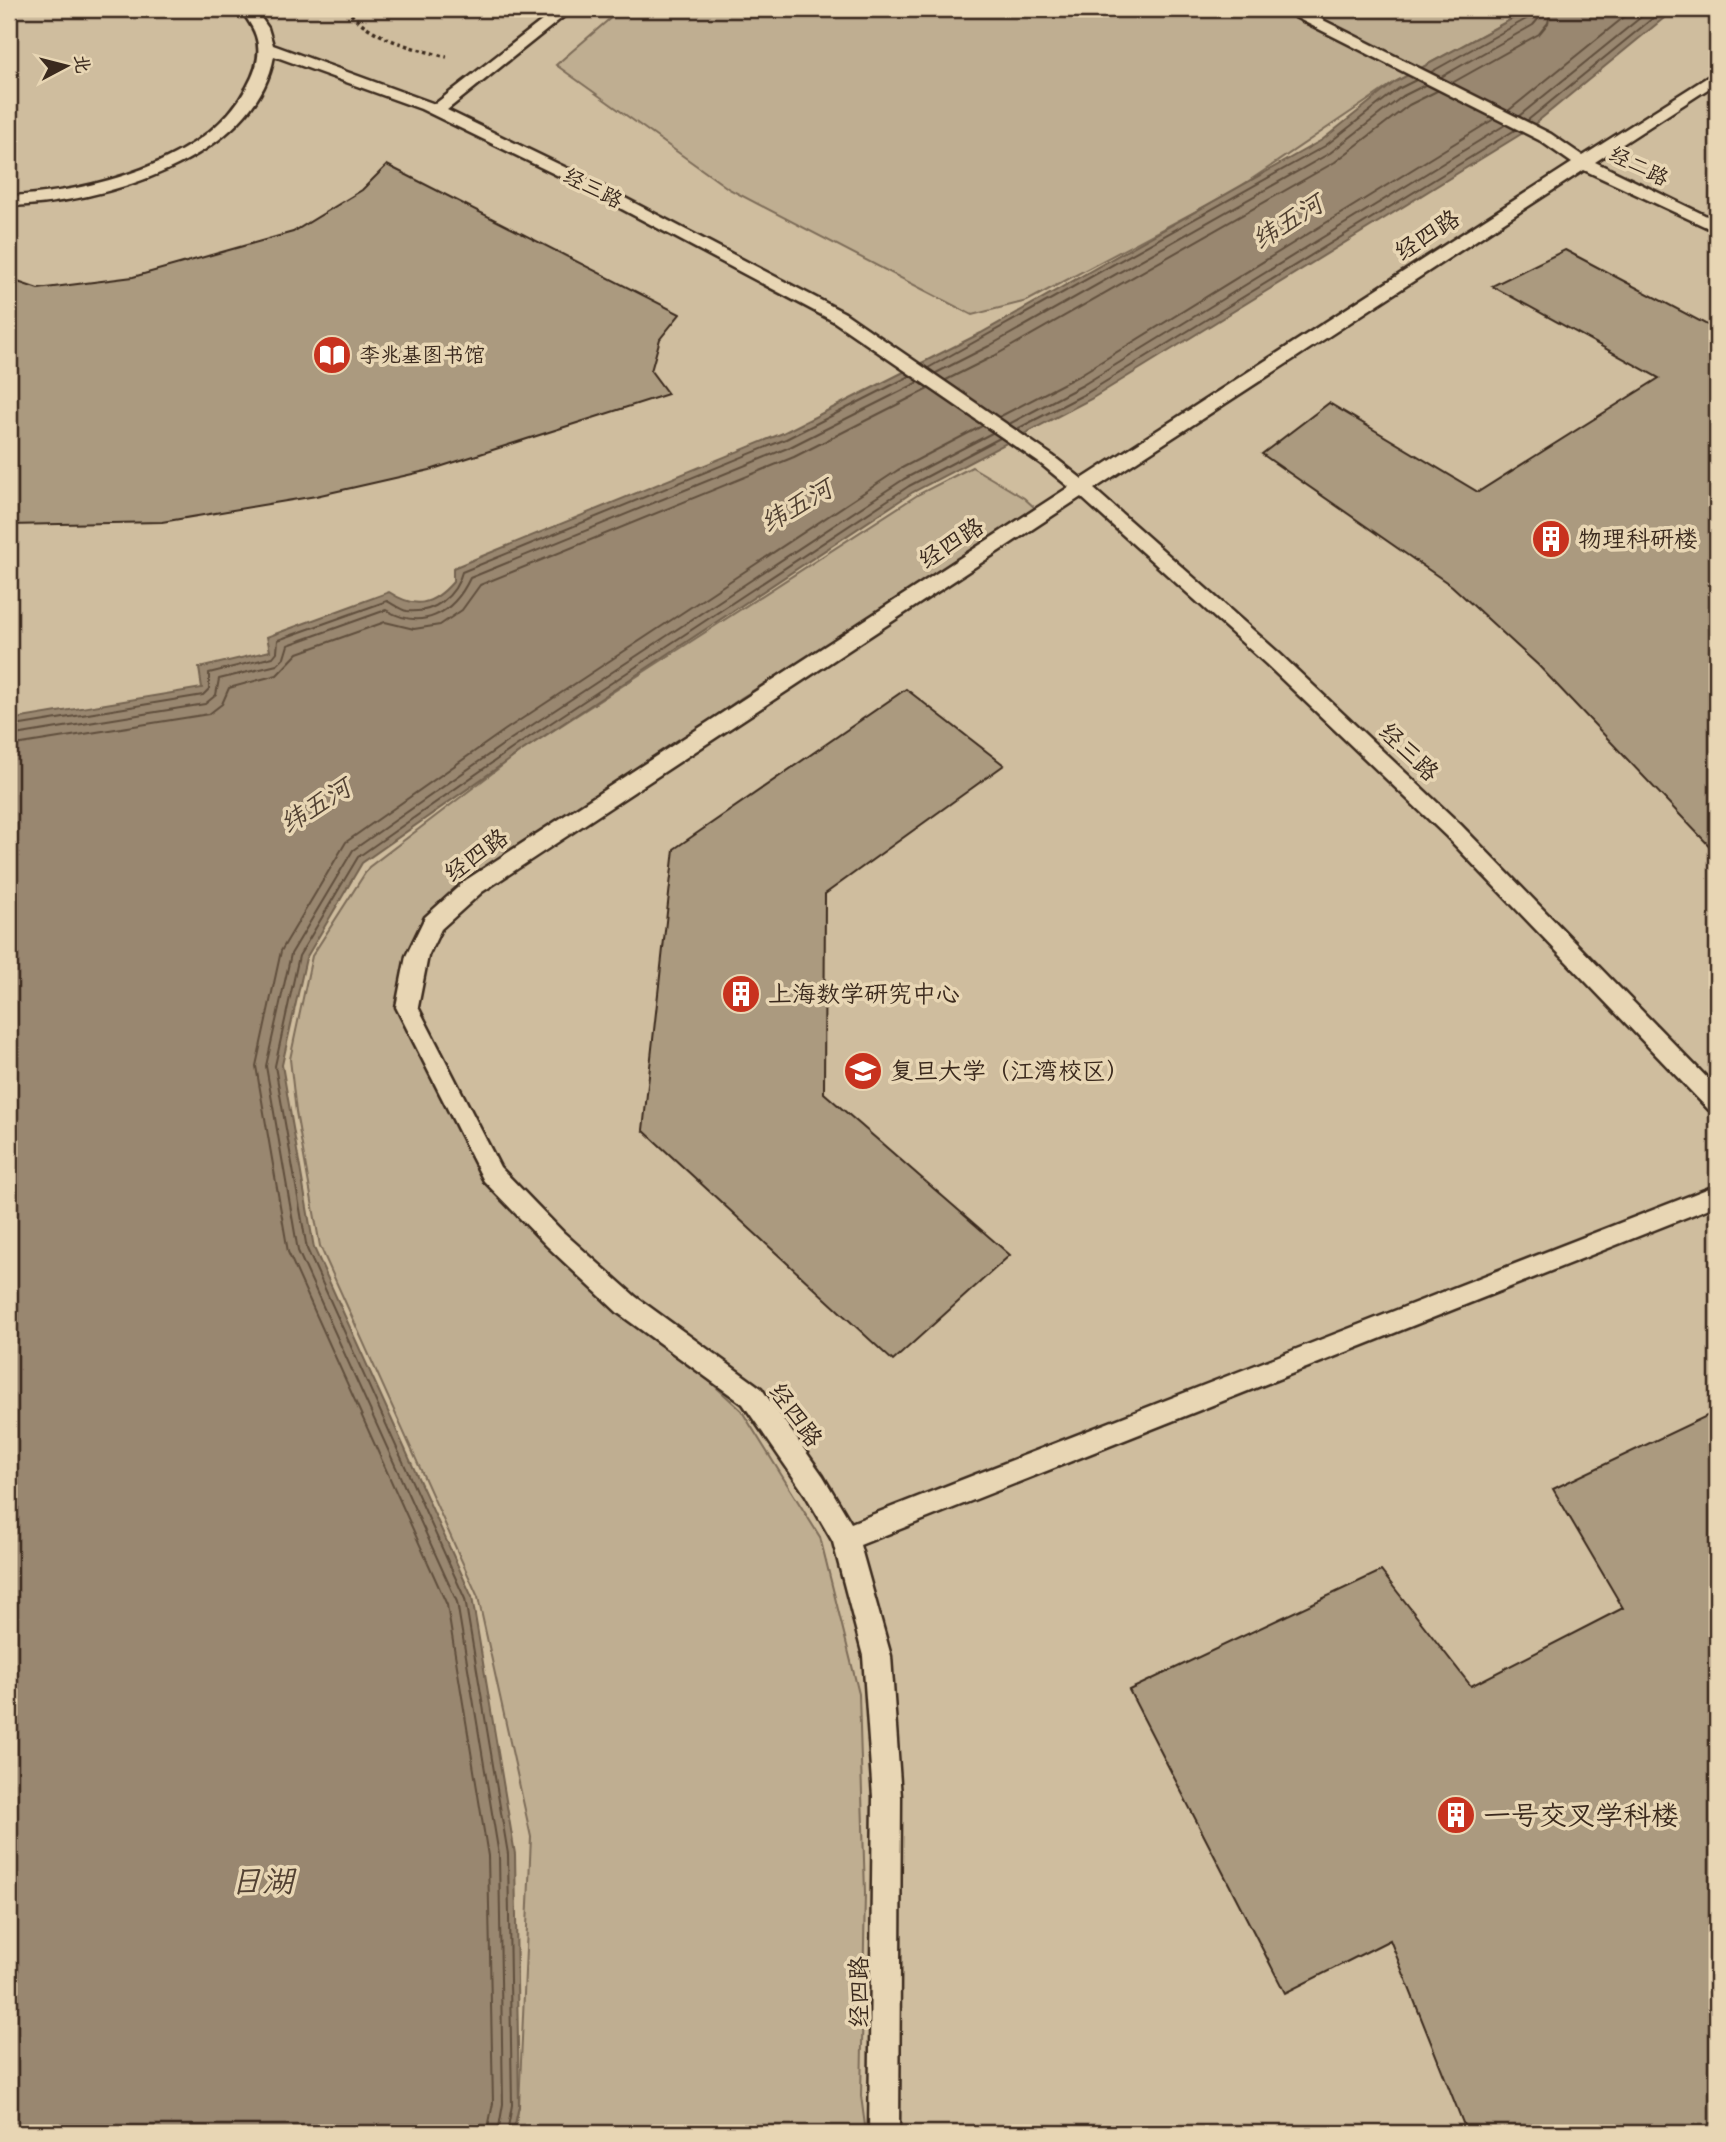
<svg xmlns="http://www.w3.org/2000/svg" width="1726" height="2142" font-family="'Shantell Sans','LXGW WenKai TC',sans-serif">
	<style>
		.built { fill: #cfbd9e }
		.green { fill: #bfae91; stroke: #7d6c58; stroke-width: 2 }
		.water { fill: #99876f; stroke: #73624f; stroke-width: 2 }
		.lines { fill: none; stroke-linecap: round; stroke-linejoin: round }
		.shore { stroke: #614f3e; stroke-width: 2 }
		.building { fill: #ab9a7f; stroke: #3b2a1e; stroke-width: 2 }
		.lane-casing { stroke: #3b2a1e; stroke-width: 5 }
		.path { stroke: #3b2a1e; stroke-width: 3.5; stroke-dasharray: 3.5 3.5; stroke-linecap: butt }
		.lane { fill: #e8d6b4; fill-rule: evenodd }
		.labels { text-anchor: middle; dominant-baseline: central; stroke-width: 7; stroke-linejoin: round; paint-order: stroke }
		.far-street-label { font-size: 21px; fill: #3b2a1e; stroke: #e8d6b4 }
		.far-poi-label { font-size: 21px; fill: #3b2a1e; stroke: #e8d6b4; text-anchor: start }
		.street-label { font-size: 24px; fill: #3b2a1e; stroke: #e8d6b4 }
		.poi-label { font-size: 24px; fill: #3b2a1e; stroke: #e8d6b4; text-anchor: start }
		.water-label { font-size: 26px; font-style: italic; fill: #524132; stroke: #e8d6b4 }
		.near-poi-label { font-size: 28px; fill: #3b2a1e; stroke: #e8d6b4; text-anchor: start }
		.near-water-label { font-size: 32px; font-style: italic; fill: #524132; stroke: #e8d6b4 }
	</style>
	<rect width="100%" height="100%" fill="#deccab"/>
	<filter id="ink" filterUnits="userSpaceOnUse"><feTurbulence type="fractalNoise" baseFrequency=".0143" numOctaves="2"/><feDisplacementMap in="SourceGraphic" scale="14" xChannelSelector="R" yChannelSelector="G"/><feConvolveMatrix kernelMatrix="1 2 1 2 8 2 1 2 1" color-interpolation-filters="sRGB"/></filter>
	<g filter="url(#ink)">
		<rect class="built" x="9" y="9" width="1708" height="2124"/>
		<g class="green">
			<path d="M621,9h909l-135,73 -161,109 -207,110 -55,14 -243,-126 -173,-124z"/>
			<path d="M972,467l52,31 11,10 -175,116 -119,74 -314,223 -20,86 85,167 63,65 186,171 79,127 39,157 6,199 -4,203 5,37h-352l5,-27 12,-269 -53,-240 -158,-351 -24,-134 -6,-53 22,-103 57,-89 151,-115 399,-258z"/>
		</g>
		<path class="water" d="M1530,9h145l-149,122 -435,268 -178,93 -393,260 -158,111 -56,95 -24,107 32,183 158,349 43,257 4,252 -6,27h-504v-1413l193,-32 -3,-20 71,-17 -3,-14 122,-45c26,17 43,14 64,-10v-14l330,-135 198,-100 341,-193 73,-58z"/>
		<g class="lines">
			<g class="shore">
				<path d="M1431,72l97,-54 4,-9"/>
				<path d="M1441,77l92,-52 6,-7 2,-9"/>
				<path d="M1452,83l87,-49 9,-11 3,-14"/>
				<path d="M1508,111l126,-102"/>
				<path d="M1519,116l132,-107"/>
				<path d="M1528,120l136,-111"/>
				<path d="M928,368l397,-222 73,-57 18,-9"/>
				<path d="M936,373l53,-27 341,-193 73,-57 22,-11"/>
				<path d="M946,380l48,-24 341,-194 74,-57 28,-14"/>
				<path d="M999,417l79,-41 416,-257"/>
				<path d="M1009,424l74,-39 422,-260"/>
				<path d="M1017,429l70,-36 428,-263"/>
				<path d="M9,727l194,-32 6,-6v-16l64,-16 4,-5 1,-12 109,-39c6,3 14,9 20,10 27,3 49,-15 55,-39l324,-133 124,-63"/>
				<path d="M9,736l196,-32 11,-9 3,-16 58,-14 7,-7 4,-13 98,-35c36,21 67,4 84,-32l320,-131 129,-65"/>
				<path d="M9,746l200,-32 13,-10 7,-16 48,-13 21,-22 87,-31 29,7 26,-4 22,-15 18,-25 314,-128 134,-68"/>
				<path d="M487,2133l6,-30 -5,-247 -41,-251 -159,-353 -32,-186 25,-115 65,-109 159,-112 393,-260 84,-44"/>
				<path d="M498,2133l5,-29 -4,-249 -42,-253 -159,-351 -32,-185 25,-112 62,-104 158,-111 393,-260 88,-46"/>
				<path d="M507,2133l5,-28 -4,-251 -43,-255 -158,-350 -32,-183 24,-110 59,-99 158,-111 393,-260 91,-48"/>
			</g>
		</g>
		<g class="building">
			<path d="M387,165l293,149 -20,25 -9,32 17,23 -238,76 -114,26 -154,26 -153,3v-246l29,10 95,-12 160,-45 69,-42z"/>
			<path d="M1565,250l152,80v524l-179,-189 -86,-79 -190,-132 67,-51 149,89 181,-114 -167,-92z"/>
			<path d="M906,689l98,76 -179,129 -1,199 186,162 -117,106 -250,-231 31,-281z"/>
			<path d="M1717,1411v722h-250l-77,-193 -105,53 -156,-303 252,-119 90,115 152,-78 -70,-119z"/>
		</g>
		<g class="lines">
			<defs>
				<path id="lane" d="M241,9h14l13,19 5,17 162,59 122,-95h16l-126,101 132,64 266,139 208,143 29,23 490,-316 -33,-23 -254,-128 -2,-3h18l250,125 32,22 134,-85v12l-122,79 122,59v11l-133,-62 -490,319 186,165 181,171 256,263v25l-8,-3 -262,-273 -181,-173 -185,-167 -599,395 -41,37 -13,27 -10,51 82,160 63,65 73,65 125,91 62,88 28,47 866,-338v20l-857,340 31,111 10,141 -2,336h-30l4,-336 -10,-141 -30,-114 -28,-48 -62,-90 -125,-91 -71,-67 -63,-65 -88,-174 10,-51 19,-39 41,-37 603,-393 -28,-23 -208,-143 -266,-141 -146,-71 -147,-53c-18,104 -175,148 -265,150v-10c79,-3 198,-33 238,-109 9,-16 15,-33 9,-51 -3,-10 -10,-18 -15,-27z"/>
			</defs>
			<use href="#lane" class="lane-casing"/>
			<path class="path" d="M346,9c27,30 63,38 101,48"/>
			<use href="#lane" class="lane"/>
		</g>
	</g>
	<defs>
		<symbol id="library-disc" viewBox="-11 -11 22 22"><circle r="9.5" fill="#c8321e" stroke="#e8d6b4"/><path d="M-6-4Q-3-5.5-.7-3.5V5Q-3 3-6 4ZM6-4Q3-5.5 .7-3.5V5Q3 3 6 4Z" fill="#fff"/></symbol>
		<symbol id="building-disc" viewBox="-11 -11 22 22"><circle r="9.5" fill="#c8321e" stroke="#e8d6b4"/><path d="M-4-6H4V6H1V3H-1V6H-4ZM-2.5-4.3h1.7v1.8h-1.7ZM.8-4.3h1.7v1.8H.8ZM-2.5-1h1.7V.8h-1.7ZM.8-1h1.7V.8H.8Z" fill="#fff"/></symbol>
		<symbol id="university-disc" viewBox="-11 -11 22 22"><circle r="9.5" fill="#c8321e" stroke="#e8d6b4"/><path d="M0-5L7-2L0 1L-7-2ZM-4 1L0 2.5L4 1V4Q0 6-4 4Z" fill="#fff"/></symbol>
	</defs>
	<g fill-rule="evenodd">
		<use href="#library-disc" x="310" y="333" width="44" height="44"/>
		<use href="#building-disc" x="1529" y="517" width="44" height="44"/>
		<use href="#building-disc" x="719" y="972" width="44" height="44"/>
		<use href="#university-disc" x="841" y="1049" width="44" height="44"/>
		<use href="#building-disc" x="1434" y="1793" width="44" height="44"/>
	</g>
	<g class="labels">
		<g class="far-street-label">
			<text transform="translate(1639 166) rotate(26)">经二路</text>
			<text transform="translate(593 188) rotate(27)">经三路</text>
		</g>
		<g class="far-poi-label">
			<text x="359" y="355">李兆基图书馆</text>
		</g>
		<g class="street-label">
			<text transform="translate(1427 235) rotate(-33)">经四路</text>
			<text transform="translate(951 543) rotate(-33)">经四路</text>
			<text transform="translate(1409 752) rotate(44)">经三路</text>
			<text transform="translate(476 855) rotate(-36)">经四路</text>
			<text transform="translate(796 1415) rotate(54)">经四路</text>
			<text transform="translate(859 1992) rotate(-90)">经四路</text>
		</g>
		<g class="poi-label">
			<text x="1578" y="539">物理科研楼</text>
			<text x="768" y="994">上海数学研究中心</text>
			<text x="890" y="1071">复旦大学（江湾校区）</text>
		</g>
		<g class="water-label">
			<text transform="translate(1287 221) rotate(-32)">纬五河</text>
			<text transform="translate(796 505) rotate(-30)">纬五河</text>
			<text transform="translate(315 805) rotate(-32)">纬五河</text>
		</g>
		<g class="near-poi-label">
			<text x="1483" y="1815">一号交叉学科楼</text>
		</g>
		<g class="near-water-label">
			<text x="262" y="1880">日湖</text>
		</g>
	</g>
	<rect width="1726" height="2142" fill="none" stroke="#e8d6b4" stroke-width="35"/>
	<rect x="18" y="18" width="1691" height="2107" fill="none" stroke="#3b2a1e" stroke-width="2.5" filter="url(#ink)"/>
	<g transform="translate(66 66) rotate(83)" stroke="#e8d6b4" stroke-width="5" paint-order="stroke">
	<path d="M0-5L12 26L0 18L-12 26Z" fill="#3b2a1e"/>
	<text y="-10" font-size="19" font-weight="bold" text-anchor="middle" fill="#3b2a1e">北</text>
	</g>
</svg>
